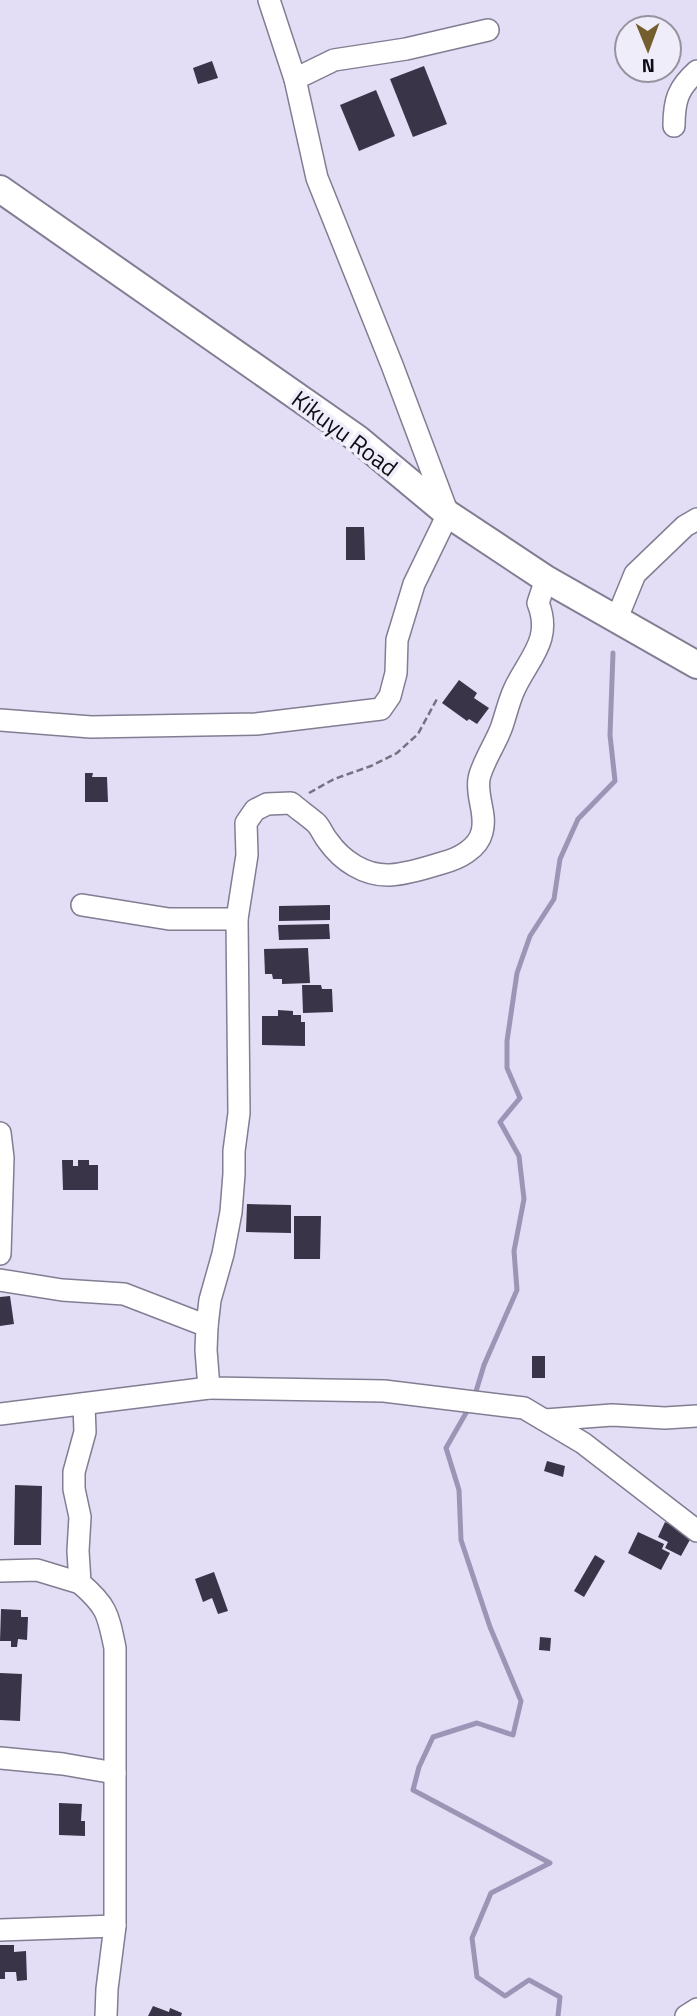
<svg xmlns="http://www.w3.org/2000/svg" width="697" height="2016" font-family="'Titillium Web',sans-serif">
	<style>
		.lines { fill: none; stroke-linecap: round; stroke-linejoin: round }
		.stream { stroke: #9d95b6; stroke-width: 5 }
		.building { fill: #393447 }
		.minor-casing { stroke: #827d92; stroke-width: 24 }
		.major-casing { stroke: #827d92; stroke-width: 30 }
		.path { stroke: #767282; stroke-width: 2.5; stroke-dasharray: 7 3.5; stroke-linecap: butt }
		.minor { stroke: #fff; stroke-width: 21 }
		.major { stroke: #fff; stroke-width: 26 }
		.labels { text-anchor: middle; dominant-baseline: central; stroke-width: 7; stroke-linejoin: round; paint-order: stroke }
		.street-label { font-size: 24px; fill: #0e0c14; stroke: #f0edfb }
	</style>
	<rect width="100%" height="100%" fill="#e3def6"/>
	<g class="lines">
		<g class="stream">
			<path d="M474,1398l10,-33 33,-75 -3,-39 10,-52 -5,-43 -19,-34 20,-24 -13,-30v-27l10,-68 13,-37 24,-37 6,-40 18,-40 37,-38 -5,-46 3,-82"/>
			<path d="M470,1406l-24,42 13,42 2,50 29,87 31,74 -8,34 -36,-12 -44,14 -14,30 -6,23 137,73 -59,30 -19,45 5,39 28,19 24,-16 31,17 -2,19"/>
		</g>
	</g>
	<g class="building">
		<path d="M212,61l6,17 -20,6 -5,-16z"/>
		<path d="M424,66l23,58 -34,13 -23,-58z"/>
		<path d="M376,90l19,46 -36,15 -19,-46z"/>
		<path d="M346,527h18l1,33h-19z"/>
		<path d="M459,680l18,13 -3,5 15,10 -12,16 -8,-5 -2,2 -25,-18z"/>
		<path d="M85,773h8l-1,4h15l1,25h-23z"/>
		<path d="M330,905v15l-51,1v-15z"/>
		<path d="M329,924l1,15 -51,1 -1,-15z"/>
		<path d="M308,948l2,35 -28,1v-5h-9l-1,-5h-7l-1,-25z"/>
		<path d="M302,985h19l1,4h10l1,23 -30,1z"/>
		<path d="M278,1010l15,1v4h8v7h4v24l-43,-1v-29h16z"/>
		<path d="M62,1160h11v6h5v-6h11v5h9v25h-35z"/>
		<path d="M247,1204l44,1v28l-45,-1z"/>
		<path d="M294,1216h27l-1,43h-26z"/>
		<path d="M10,1296l4,28 -14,2v-29z"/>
		<rect x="532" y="1356" width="13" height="22"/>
		<path d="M547,1461l18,5 -2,11 -19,-6z"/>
		<path d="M15,1485l27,1 -1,59h-27z"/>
		<path d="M665,1522l27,14 -11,20 -16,-8 3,-6 -10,-5z"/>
		<path d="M638,1532l26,12 -2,5 8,4 -9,17 -33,-17z"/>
		<path d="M595,1555l10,6 -21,36 -10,-6z"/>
		<path d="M214,1572l14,39 -10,3 -6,-16 -9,4 -8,-23z"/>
		<path d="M1,1609l20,1v7h7l-1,23 -9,-1 -1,8h-6v-6h-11z"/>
		<path d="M540,1637l11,1 -1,13 -11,-1z"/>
		<path d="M0,1673l22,1 -2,47 -20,-1z"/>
		<path d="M59,1803l23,1 -1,17h4v15l-26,-1z"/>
		<path d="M0,1945h14v7l12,-1 1,29 -10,1 -1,-9h-11v7h-5z"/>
		<path d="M153,2006l16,6 1,-4 12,5 -1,3h-33z"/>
	</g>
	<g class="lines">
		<defs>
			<g id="minor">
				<path d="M295,79l39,-19 72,-11 82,-19"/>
				<path d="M674,126c0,-26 4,-38 23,-55"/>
				<path d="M617,618l18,-44 50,-48 12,-7"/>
				<path d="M0,720l91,7 165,-3 125,-15 9,-13 6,-23 1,-33 17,-56 34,-70 -56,-149 -75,-187 -22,-99 -26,-79"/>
				<path d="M82,905l87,14h68"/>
				<path d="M0,1133l3,25 -3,96"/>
				<path d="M0,1280l62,10 62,4 83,32 -1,24 3,38 175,3 140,17 59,35 114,88"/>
				<path d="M207,1326l3,-26 13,-46 8,-42 3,-38v-23l5,-38 -2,-194 10,-64 -1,-32 9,-13 12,-6 24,-1c8,7 17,13 25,20 5,5 7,12 12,18 14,20 37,35 62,34 18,-1 36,-7 52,-12 16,-4 36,-14 40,-31 5,-18 -6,-35 -3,-53 2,-14 18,-38 23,-53 4,-12 7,-25 12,-36 14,-31 39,-50 24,-87l8,-24"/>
				<path d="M84,1404l1,28 -11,40v17l6,28 -2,34 2,32c27,23 28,31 35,65v278l-8,63 -1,27"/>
				<path d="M0,1414l209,-26"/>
				<path d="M545,1420l67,-5 53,3 32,-2"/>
				<path d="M0,1571l37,-1 43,13"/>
				<path d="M0,1758l63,6 52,9"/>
				<path d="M0,1930l115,-4"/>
				<path d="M686,2016l11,-7"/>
			</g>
			<path id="major" d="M0,189l358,250 90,75 98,65 151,86"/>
		</defs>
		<use href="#minor" class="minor-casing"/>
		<use href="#major" class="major-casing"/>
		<path class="path" d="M309,793l25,-14 37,-13 26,-13 21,-19 20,-37"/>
		<use href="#minor" class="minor"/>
		<use href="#major" class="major"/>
	</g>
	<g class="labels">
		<g class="street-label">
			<text transform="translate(345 433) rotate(37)">Kikuyu Road</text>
		</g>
	</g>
	<g transform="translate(648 49) rotate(179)"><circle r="33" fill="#f0edfb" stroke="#96939f" stroke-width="2"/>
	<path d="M0-5L12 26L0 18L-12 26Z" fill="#745e2e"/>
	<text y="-10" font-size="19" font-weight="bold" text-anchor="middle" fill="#0e0c14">N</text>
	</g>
</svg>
